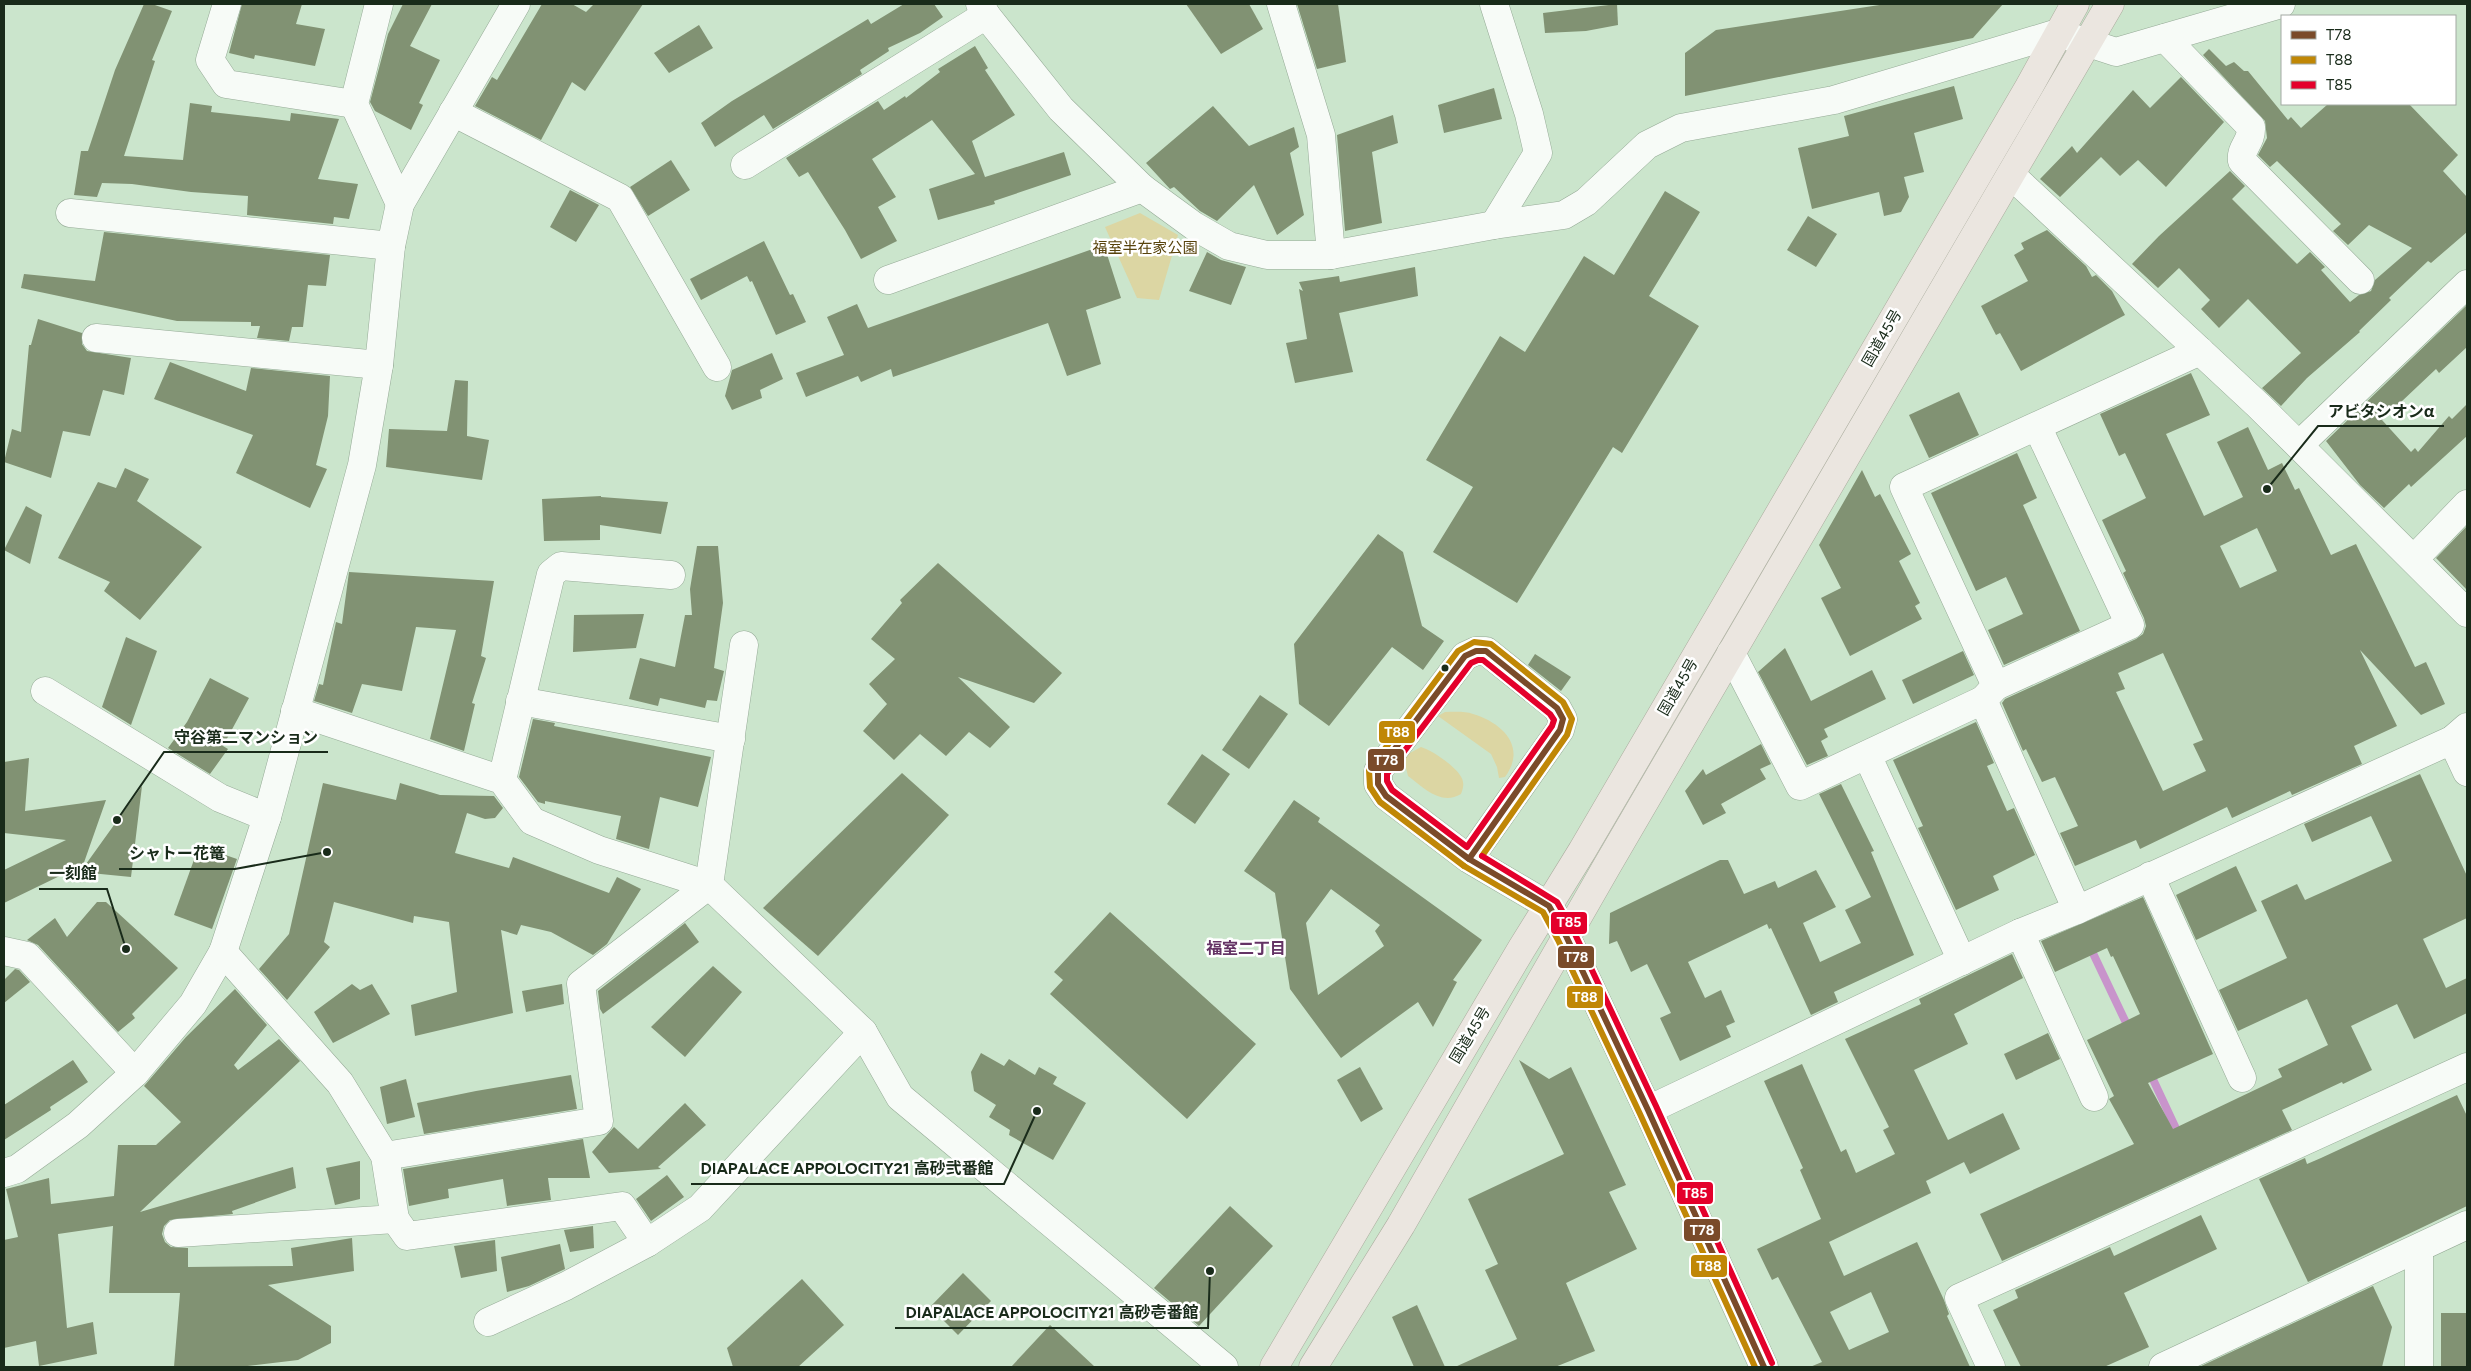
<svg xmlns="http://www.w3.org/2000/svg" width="2471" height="1371" font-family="Figtree,'Noto Sans JP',sans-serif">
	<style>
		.green { fill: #dcd6a3 }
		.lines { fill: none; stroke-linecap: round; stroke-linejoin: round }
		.stream { stroke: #c894cb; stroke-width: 8 }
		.building { fill: #819273; fill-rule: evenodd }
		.minor-casing { stroke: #95aa96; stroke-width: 29 }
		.tertiary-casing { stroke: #95aa96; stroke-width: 29 }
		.trunk-casing { stroke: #abac9e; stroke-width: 29 }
		.minor { stroke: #f7fbf7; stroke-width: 28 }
		.tertiary { stroke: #f7fbf7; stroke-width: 28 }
		.trunk { stroke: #ebe6e0; stroke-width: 28 }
		.bus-1-casing { stroke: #fff; stroke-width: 10 }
		.bus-2-casing { stroke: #fff; stroke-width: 10 }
		.bus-3-casing { stroke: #fff; stroke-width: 10 }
		.bus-1 { stroke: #7a4b2a; stroke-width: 6 }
		.bus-2 { stroke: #c08706; stroke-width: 6 }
		.bus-3 { stroke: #e4002b; stroke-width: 6 }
		.bus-dot { fill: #192b1a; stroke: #fff; stroke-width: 2 }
		.labels { text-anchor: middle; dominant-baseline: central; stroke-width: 5; stroke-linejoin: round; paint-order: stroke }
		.park-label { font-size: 15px; fill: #58430c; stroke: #fff }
		.street-label { font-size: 15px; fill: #192b1a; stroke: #fff }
		.neighbourhood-label { font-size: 16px; font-weight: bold; fill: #643365; stroke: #fff }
		.leader { fill: none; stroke: #192b1a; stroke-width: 2 }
		.callout-dot { fill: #192b1a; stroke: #fff; stroke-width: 2 }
		.callout-label { font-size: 16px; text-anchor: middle; font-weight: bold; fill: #192b1a; stroke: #fff; stroke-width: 5; stroke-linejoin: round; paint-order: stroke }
		.line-badge { stroke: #fff; stroke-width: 2 }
		.badge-label { font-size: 14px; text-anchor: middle; font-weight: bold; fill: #fff }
	</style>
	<rect width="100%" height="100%" fill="#cbe5cc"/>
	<g class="green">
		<path d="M1140,213l38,22 -19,65 -22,-2 -32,-71z"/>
		<path d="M1445,712c9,0 20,-1 28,2 30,9 54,33 32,63l-6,1 -2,-11 -6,-13 -53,-38z"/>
		<path d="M1421,747c11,3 41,23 42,35 1,4 -1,9 -2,12 -20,12 -37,-6 -53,-18l-4,-16 4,-6z"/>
	</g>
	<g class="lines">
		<g class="stream">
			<path d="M2090,947l39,82"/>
			<path d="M2150,1073l29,62"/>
		</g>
	</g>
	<g class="building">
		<path d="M144,4h8l20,7 -20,49 3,1 -31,95 59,4 7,-57 22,3 -1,6 46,5 33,4 1,-8 48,6 -21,60 40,5 -9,35 -15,-2 -1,7 -86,-9 1,-19 -57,-4 -59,-8 -30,-1 -5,14 -23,-2 7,-44h7l27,-81z"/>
		<path d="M242,4h60l-6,20 29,5 -10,37 -60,-11 -1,4 -25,-6z"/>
		<path d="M403,4h29l-22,42 30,14 -21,43 4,2 -12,25 -36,-19 -5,-9 18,-68z"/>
		<path d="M542,4h30l14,8 8,-8h49l-58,87 -13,-9 -31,58 -66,-34 17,-29 5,3z"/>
		<path d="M904,4h30l9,13 -23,16 -32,15 1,3 -29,19 2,4 -89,55 -9,-14 -49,32 -14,-24 31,-22 136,-82 3,5z"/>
		<path d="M1186,4h63l14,25 -42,25z"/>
		<path d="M1297,4h41l8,58 -29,7z"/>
		<path d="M1617,4l1,21 -32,6 -41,2 -2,-20z"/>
		<path d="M1886,4h117l-30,34 -288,58v-43l31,-23z"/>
		<path d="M699,25l14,23 -44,25 -15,-20z"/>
		<path d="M975,46l13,22 -3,2 30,45 -43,26 13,36 79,-25 7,23 -77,26 1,3 -57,16 -9,-31 46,-15 -43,-54 -60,39 24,38 -18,10 19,34 -36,18 -16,-29 -37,-58 -9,5 -13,-19 92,-57 6,9 21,-14 1,2 34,-26 -2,-3z"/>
		<path d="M2209,49l17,17 8,-4 10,9h4l40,49 3,-3 10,11 27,-24h81l49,51 -15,16 24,26v35l-36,31 -3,-2 -39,37 2,2 -32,31 1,1 -53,46 -26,28 -19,-18 39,-35 -53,-54 -29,29 -18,-19 9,-9 -31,-32 -21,20 -26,-24 27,-28 71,-65 15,15 -13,13 65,65 13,-12 15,15 -4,3 29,32 9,-7 12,-4 4,-11 37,-32 -43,-23 -21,20 -15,-14 8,-7 -64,-63 -7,6 -12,-12 9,-17 -2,-17 -62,-66z"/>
		<path d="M2181,77l43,45 -58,65 -28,-27 -18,16 -19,-19 -41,40 -20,-18 32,-33 5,7 56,-63 17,18z"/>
		<path d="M1954,86l9,33 -49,14 10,39 -20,5 5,20 -8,15 -17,4 -5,-24 -67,17 -14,-61 51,-12 -5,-20z"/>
		<path d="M1494,88l8,31 -58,14 -6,-28z"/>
		<path d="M1213,106l36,40 45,-19 5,20 -9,6 14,62 -27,20 -23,-50 -37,36 -17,-10 -26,-24 -4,2 -24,-26z"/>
		<path d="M1393,115l5,28 -26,9 10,71 -37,8 -8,-96z"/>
		<path d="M671,160l19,30 -42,26 -18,-29z"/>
		<path d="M570,190l29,15 -23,37 -26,-15z"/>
		<path d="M1665,191l35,21 -51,84 50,30 -77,127 -9,-6 -96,156 -84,-51 40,-65 -47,-27 74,-124 25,16 59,-96 30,19z"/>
		<path d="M1808,216l29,18 -21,33 -29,-17z"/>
		<path d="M2047,230l39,36 6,11 4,-2 16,16 13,24 -104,56 -21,-38 -4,2 -15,-29 47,-25 -14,-26 10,-6 -3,-6z"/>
		<path d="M104,232l226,23 -4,31 -18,-1 -5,42h-11l-3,14 -32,-3 3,-12h-9v-4l-74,-1 -156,-33 3,-14 71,7z"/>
		<path d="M764,241l26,54 3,-1 13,28 -30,13 -24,-54 -2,1 -3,-6 -46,24 -11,-21z"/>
		<path d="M1104,245l17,53 -35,12 15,54 -34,12 -19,-53 -155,54 -2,-8 -30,13 -3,-6 -52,21 -10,-24 48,-18 -17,-38 30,-13 11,24z"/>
		<path d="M1207,252l14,8 25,7 -15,38 -42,-14z"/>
		<path d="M1415,267l3,29 -79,17 14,59 -58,11 -9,-40 21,-4 -8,-50 4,2 -4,-9 40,-6 1,6z"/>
		<path d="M2467,305v42l-28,26 -3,-4 -54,51 29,32 4,-4 3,4 31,-36 3,3 15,-15v32l-56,51 -2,-3 -25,24 -24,-23 -34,-44z"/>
		<path d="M38,319l44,14v11l5,7 44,7 -7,37 -21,-5 -13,46 -27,-5 -12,47 -47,-16 8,-33 9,3 8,-87h2z"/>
		<path d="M772,353l11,26 -23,11 2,8 -30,12 -7,-14 7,-26z"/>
		<path d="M170,362l76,29 5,-23 79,8 -2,40 -12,49 11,4 -17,39 -74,-35 17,-38 -99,-36z"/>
		<path d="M2191,373l19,42 -44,19 38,82 39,-19 -26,-55 31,-15 20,43 14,-7 13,27 4,-2 32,67 25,-11 59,123 11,-5 19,42 -24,11 -61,-65 37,76 -43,20 8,18 -70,31 -2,-4 -58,27 -5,-11 -87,42 -4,-9 -61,26 -15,-33 18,-7 -23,-49 -13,5 -16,-33 -3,2 -21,-48 3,-4 131,-60 7,-5 3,-8 -2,-8 -21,-45 3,-2 -24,-51 44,-22 -21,-45 -6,3 -19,-42zM2257,528l20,43 -37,17 -20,-42zM2163,653l40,87 -10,4 13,27 -43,20 -47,-99 9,-3 -7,-16z"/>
		<path d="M455,380l13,1 -1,55 22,4 -7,40 -96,-13 3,-38 58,2z"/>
		<path d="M1959,392l20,43 -50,23 -20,-43z"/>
		<path d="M2017,453l20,45 -14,7 57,126 -76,34 -16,-35 35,-16 -17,-37 -30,14 -45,-98z"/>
		<path d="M125,468l24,11 -12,22 65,46 -62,73 -36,-29 6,-9 -52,-24 40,-76 18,6z"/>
		<path d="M1862,470l13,27 5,-3 31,60 -12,7 21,42 -5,3 7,13 -72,37 -29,-58 20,-10 -22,-43z"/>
		<path d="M601,496v1l67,5 -7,32 -61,-9v15l-56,1 -2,-42z"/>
		<path d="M26,506l16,9 -12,49 -26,-14z"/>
		<path d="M2467,526v64l-31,-32z"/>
		<path d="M1378,534l25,18 19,74 22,15 -21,29 -31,-23 -63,79 -30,-22 -5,-60z"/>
		<path d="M697,546h21l5,57 -9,65 10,3 -7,30 -10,-1 -2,8 -45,-10 -2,8 -29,-7 11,-41 35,9 10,-52h7l-2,-26z"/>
		<path d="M938,563l124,110 -28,30 -76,-26 52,50 -20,21 -21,-16 -23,24 -26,-22 -26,26 -31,-29 24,-27 -18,-20 26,-25 -24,-20 31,-36 -2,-3z"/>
		<path d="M349,572l145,9 -13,75 5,2 -14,45 3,1 -11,47 -34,-12 26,-109 -40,-3 -14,64 -40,-7 -10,29 -38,-12 5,-17 4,1 13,-63 6,2z"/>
		<path d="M644,614l-8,34 -63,4 1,-37z"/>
		<path d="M126,637l31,14 -26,74 -29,-18z"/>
		<path d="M1785,648l26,53 61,-31 14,29 -62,30 4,8 -7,4 7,15 -21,9 -49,-93z"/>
		<path d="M1963,651l11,24 -61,29 -11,-24z"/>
		<path d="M1535,654l36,23 -10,14 -33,-26z"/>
		<path d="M210,678l39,20 -26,48 5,3 -18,25 -42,-26 19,-26z"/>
		<path d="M1260,695l28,19 -39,55 -27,-19z"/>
		<path d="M533,719l22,4 -1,3 157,31 -13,50 -38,-10 -11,52 -33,-10 5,-23 -76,-15v3l-7,-2 -19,-25z"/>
		<path d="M1976,722l18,41 -7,3 20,45 7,-3 21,47 -42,21 6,14 -43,20 -38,-82 5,-2 -30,-66z"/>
		<path d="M1761,744l10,20 -11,5 6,10 -45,25 5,9 -23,12 -18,-34 18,-22 3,6z"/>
		<path d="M1202,754l28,20 -35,50 -28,-20z"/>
		<path d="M29,758l-4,53 81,-11 -25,71 61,-85 -11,91 -61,-6 -66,32v-33l62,-30 -62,-7v-71z"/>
		<path d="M902,773l47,42 -131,141 -55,-48z"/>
		<path d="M2420,774l47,102v42l-44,21 23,49 21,-10v35l-53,26 -17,-35 -46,22 21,44 -29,14 -1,-2 -60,28 10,20 -290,131 -22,-47 154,-70 -25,-45 5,-3 -27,-56 53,-26 -27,-58 -2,1 -4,-9 -52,24 -14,-31 102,-44 70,157 -65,29 25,46 109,-52 -4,-8 50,-24 -21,-46 -69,32 -19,-41 68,-32 -26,-57 36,-17 8,16 87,-39 -21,-45 -59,26 -8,-18z"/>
		<path d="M323,783l73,17 4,-17 40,12 54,1 9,12 -8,10 -10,1 -18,-6 -12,40 54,15 4,-11 96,36 8,-16 24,12 -34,55 -14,11 -42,-23 -30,-7 -4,10 -16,-5 12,83 -98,23 -4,-31 46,-13 -8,-70 -35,-6 -1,7 -79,-21 -10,40 6,5 -43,53 -28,-31 30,-35z"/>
		<path d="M1841,784l33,67 -3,1 43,103 -80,37 4,10 -27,13 -40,-87 -2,1 -2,-5 -79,38 17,36 16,-8 14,32 -9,4 5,11 -51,24 -20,-43 11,-5 -24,-49 -16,8 -14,-31 -8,3 1,-31 110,-53h8l16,34 31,-13 3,7 38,-18 20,37 -33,16 17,39 41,-19 -16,-33 26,-13 -52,-103z"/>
		<path d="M1294,800l26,18 -2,4 164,118 -29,40 4,2 -24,45 -15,-25 -77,56 -51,-69 -15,-96 -31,-22zM1331,889l49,36 -5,6 9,15 -66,49 -12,-72z"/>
		<path d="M199,846l38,13 -25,70 -38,-14z"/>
		<path d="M2236,866l21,45 -61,29 -20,-45z"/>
		<path d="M97,902h9l72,66 -46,46 3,4 -17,14 -80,-87 -11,-5 28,-22 12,19z"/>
		<path d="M1110,912l146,132 -69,75 -137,-125 13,-14 -9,-8z"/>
		<path d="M685,923l14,19 -96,72 -3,-5 -2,-18z"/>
		<path d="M2012,954l11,24 -69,36 14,30 -54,26 34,70 55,-27 17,36 -50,25 -6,-12 -38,19 5,12 -102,49 15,34 73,-34 27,58 5,14 -2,2 23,51h-160l12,-5 -44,-85 -6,3 -15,-31 64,-30 -21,-49 3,-2 -39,-87 38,-17 39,88 5,-3 10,24 39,-19 -12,-24 6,-3 -44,-88 76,-35 -2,-5zM1871,1292l18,40 -40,18 -19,-38z"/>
		<path d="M713,966l29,26 -57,65 -34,-30z"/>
		<path d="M15,969l4,1 11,12 -26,21v-23z"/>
		<path d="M352,984l8,6 12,-6 18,30 -57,29 -19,-31z"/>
		<path d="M562,984l2,20 -38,8 -4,-21z"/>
		<path d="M235,989l32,36 -33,40 4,5 41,-31 21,22 -160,151 153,-45 3,21 -64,23 1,3 -63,6 -6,6 -2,8 3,8 6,5 17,1v19l105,-1 -2,-18 61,-10 2,33 -86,14 63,41v17l-33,17 -59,7h-65l6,-74h-71l4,-67 -55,8 9,94 26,-6 4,32 -58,12 -3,-25 -32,7v-108l14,-3 -12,-48 43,-11 2,26 63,-8 4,-51h38l25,-23 -37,-36 42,-49z"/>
		<path d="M2048,1033l12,26 -44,21 -12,-26z"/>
		<path d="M981,1053l23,13 5,-7 26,16 4,-8 18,10 -4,7 33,19 -33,57 -44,-25 1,-5 -21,-13 7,-12 -22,-14 -3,-19z"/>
		<path d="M73,1060l15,22 -38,25 1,3 -47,30v-35z"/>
		<path d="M1519,1060l30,19 22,-12 55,118 -17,7 28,57 -71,34 29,68 -40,16h-100l62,-28 -32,-69 13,-6 -30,-65 96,-45z"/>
		<path d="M1360,1067l23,42 -22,13 -24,-42z"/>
		<path d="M571,1075l6,34 -153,25 -7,-31 59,-12z"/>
		<path d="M406,1079l9,38 -28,7 -7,-37z"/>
		<path d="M2457,1095l10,21v90l-159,76 -49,-103 46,-21 2,6 14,-6z"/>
		<path d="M685,1103l21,22 -48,42 3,2 -52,4 -17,-21 22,-25 24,22z"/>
		<path d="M583,1139l7,39h-42l3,22 -44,6 -4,-27 -55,10 1,9 -40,8 -6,-37z"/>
		<path d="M360,1161v38l-25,6 -9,-37z"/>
		<path d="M667,1175l17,22 -33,24 -15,-22z"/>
		<path d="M1230,1206l43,40 -74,80 -45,-38z"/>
		<path d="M2201,1215l16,34 -93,44 25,54 -45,20h-83l-28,-57 25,-12 -3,-8 95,-43 4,9z"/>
		<path d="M593,1226l1,22 -24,4 -6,-22z"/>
		<path d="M495,1240l2,31 -36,7 -7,-32z"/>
		<path d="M560,1244l5,25 -36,17 -22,6 -6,-35z"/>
		<path d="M963,1273l28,28 -33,34 -28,-28z"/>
		<path d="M802,1279l42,46 -46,42h-65l-6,-19z"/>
		<path d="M2373,1286l19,41 -10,40h-183z"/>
		<path d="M1417,1305l28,62h-31l-22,-50z"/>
		<rect x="2441" y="1313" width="26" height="54"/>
		<path d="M1050,1325l45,42h-84z"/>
	</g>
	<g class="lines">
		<defs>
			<g id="minor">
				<path d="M227,4l-17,56 16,24 128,20"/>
				<path d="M379,4l-25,100 46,100"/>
				<path d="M980,4l6,11 75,94 81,79 52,38 35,20 38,9h64l163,-30 70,-10 22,-13 61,-57 34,-17 153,-28 224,-67 58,19 165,-48"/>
				<path d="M1281,4l40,131 10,120"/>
				<path d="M2165,38l86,89c1,16 -11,20 -9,34l118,119"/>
				<path d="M453,112l167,86 97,169"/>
				<path d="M745,165l241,-150"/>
				<path d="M2011,175l248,231 208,207"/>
				<path d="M70,213l321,33"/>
				<path d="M1494,225l44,-72 -9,-39 -35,-110"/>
				<path d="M888,280l254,-92"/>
				<path d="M96,338l283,27"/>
				<path d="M2037,426l93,199 -134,61 -92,-199 296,-136"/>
				<path d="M2299,445l168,-161"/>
				<path d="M2414,559l53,-55"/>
				<path d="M1731,653l69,133 183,-86"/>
				<path d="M1995,687l-12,13 94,210"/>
				<path d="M45,691l175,107 47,19"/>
				<path d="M520,701l211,38"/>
				<path d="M295,711l207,69 30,41 67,29 110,35 154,147 37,65 324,270"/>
				<path d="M2452,740l15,32"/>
				<path d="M1867,755l95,206"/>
				<path d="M502,780l49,-206 10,-8 110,9"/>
				<path d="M1469,859l91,-129 3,-11 -6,-11 -71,-57h-10l-11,5 -87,115v13l8,12 83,63 80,47"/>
				<path d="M2150,876l92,202"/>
				<path d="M2020,933l74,164"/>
				<path d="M4,951l23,5 108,117"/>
				<path d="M1648,1110l372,-177 57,-23 375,-170 15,-13"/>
				<path d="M385,1156l214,-35 -18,-137 128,-99 35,-240"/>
				<path d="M4,1173l13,-4 61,-44 57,-52 58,-69 30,-52 44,-135 95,-352 17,-100 12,-119 9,-42 116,-200"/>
				<path d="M395,1219l12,17 215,-30 25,37"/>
				<path d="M178,1233l217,-14 -10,-63 -45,-73 -117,-131"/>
				<path d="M488,1322l78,-36 81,-43 53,-35 163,-176"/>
				<path d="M1991,1367l-32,-69 508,-231"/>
				<path d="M2163,1367l304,-142"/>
				<path d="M2419,1367v-119"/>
			</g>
			<path id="tertiary" d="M1549,906l17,30 82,174 116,257"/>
			<g id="trunk">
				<path d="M1274,1367l248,-419 60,-97 447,-764 46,-83"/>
				<path d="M1313,1367l88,-142 206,-359 503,-862"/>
			</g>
		</defs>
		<use href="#minor" class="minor-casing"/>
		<use href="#tertiary" class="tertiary-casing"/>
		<use href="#trunk" class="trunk-casing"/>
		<use href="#minor" class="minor"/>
		<use href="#tertiary" class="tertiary"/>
		<use href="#trunk" class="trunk"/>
		<defs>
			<g id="bus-1">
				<path d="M1476,651h10l71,57 6,11 -3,11 -91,129 -83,-63 -8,-12v-13l87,-115z"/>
				<path d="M1469,859l80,47 17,30 82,174 116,257"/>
			</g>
			<g id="bus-2">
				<path d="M1464,866l-84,-64 -10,-15 -1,-17 89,-119 16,-9 17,2 72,58 9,17 -5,16 -85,121"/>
				<path d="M1464,866l79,46 15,28 82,174 115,253"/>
			</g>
			<g id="bus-3">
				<path d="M1478,660h5l67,54 4,6 -2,6 -85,121 -75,-57 -5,-9v-7l84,-111z"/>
				<path d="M1482,856l75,46 17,30 82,174 116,257"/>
			</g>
		</defs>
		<use href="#bus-1" class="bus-1-casing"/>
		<use href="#bus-2" class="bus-2-casing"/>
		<use href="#bus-3" class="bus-3-casing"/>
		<use href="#bus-1" class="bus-1"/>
		<use href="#bus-2" class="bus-2"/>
		<use href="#bus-3" class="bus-3"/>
	</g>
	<circle class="bus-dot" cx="1445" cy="668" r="4.5"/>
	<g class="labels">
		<g class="park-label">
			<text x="1145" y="248">福室半在家公園</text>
		</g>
		<g class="street-label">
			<text transform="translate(1882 338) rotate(-60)">国道45号</text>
			<text transform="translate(1678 687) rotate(-60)">国道45号</text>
			<text transform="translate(1470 1035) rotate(-59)">国道45号</text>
		</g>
		<g class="neighbourhood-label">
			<text x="1246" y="948">福室二丁目</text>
		</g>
	</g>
	<path class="leader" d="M2267 489L2318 426H2444M117 820L164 752H328M327 852L235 869H119M126 949L107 889H39M1037 1111L1004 1184H691M1210 1271L1208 1328H895"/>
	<g class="callout-dot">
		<circle cx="2267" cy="489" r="5"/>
		<circle cx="117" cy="820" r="5"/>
		<circle cx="327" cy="852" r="5"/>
		<circle cx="126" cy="949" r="5"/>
		<circle cx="1037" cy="1111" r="5"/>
		<circle cx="1210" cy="1271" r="5"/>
	</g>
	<g class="callout-label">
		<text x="2381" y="417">アビタシオンα</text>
		<text x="246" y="743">守谷第二マンション</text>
		<text x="177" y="859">シャトー花篭</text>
		<text x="73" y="879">一刻館</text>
		<text x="847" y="1174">DIAPALACE APPOLOCITY21 高砂弐番館</text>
		<text x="1052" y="1318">DIAPALACE APPOLOCITY21 高砂壱番館</text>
	</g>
	<g class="line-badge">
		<rect x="1378" y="720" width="38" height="24" rx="5" fill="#c08706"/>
		<rect x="1367" y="748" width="38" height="24" rx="5" fill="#7a4b2a"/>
		<rect x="1550" y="911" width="38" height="24" rx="5" fill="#e4002b"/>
		<rect x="1557" y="945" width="38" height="24" rx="5" fill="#7a4b2a"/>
		<rect x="1566" y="985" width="38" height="24" rx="5" fill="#c08706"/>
		<rect x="1676" y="1181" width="38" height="24" rx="5" fill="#e4002b"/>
		<rect x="1683" y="1218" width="38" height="24" rx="5" fill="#7a4b2a"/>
		<rect x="1690" y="1254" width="38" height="24" rx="5" fill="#c08706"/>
	</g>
	<g class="badge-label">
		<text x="1397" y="737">T88</text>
		<text x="1386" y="765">T78</text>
		<text x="1569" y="927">T85</text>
		<text x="1576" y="962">T78</text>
		<text x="1585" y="1002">T88</text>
		<text x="1695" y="1198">T85</text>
		<text x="1702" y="1235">T78</text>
		<text x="1709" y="1271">T88</text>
	</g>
	<rect width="2471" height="1371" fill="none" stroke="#192b1a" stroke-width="10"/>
	<rect x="2281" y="15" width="175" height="90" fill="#ffffff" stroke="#a3aaa3"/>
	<rect x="2291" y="31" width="25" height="8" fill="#7a4b2a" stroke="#a3aaa3"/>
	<text x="2326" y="40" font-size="15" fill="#192b1a">T78</text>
	<rect x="2291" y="56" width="25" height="8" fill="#c08706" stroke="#a3aaa3"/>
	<text x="2326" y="65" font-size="15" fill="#192b1a">T88</text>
	<rect x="2291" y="81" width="25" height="8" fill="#e4002b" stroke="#a3aaa3"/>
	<text x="2326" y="90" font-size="15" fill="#192b1a">T85</text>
</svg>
